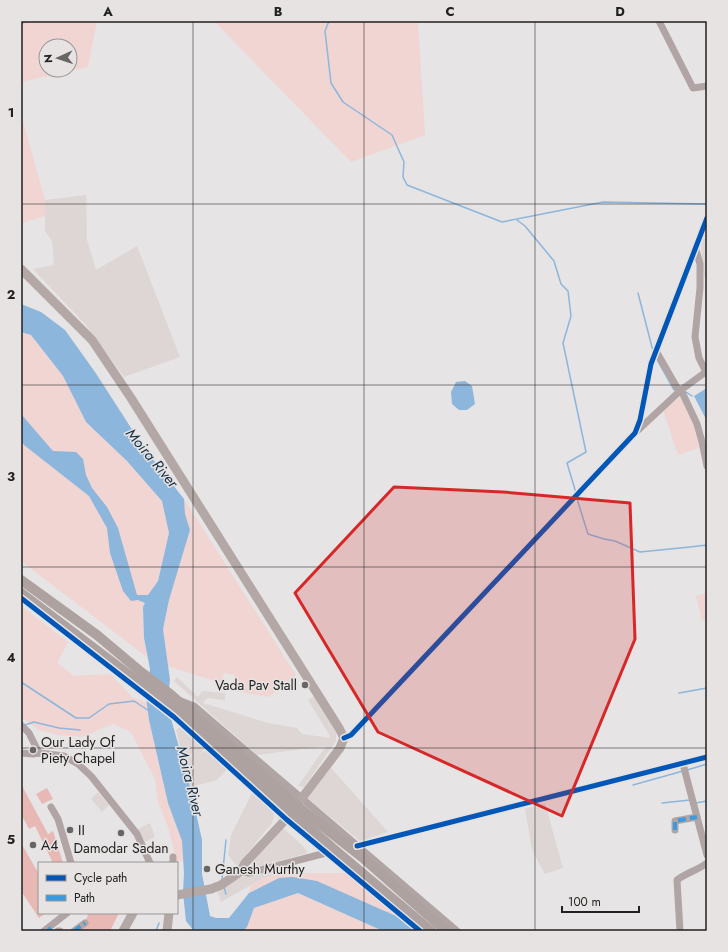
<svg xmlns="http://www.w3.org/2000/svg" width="728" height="952" font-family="Jost,sans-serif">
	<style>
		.built { fill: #ded6d5 }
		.green { fill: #f0d5d2; fill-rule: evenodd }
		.forest { fill: #e8b9b4 }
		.water { fill: #8cb6dc }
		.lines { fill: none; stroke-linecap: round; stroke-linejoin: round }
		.stream { stroke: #8cb6dc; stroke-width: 1.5 }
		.minor { stroke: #b0a5a4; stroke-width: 7 }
		.major { stroke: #b3a8a6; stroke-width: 9 }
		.highway { stroke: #aea2a0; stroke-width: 10 }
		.highway-bridge { stroke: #aea2a0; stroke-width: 10 }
		.quiet { stroke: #3c9be0; stroke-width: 4; stroke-dasharray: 8 4; stroke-linecap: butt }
		.cycleway-casing { stroke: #e7e3e3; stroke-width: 8 }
		.cycleway { stroke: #0057b8; stroke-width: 5 }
		.marked { fill: #d62828; fill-opacity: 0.2; stroke: #d62828; stroke-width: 3; stroke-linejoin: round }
		.grid { fill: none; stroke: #222121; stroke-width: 1; stroke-opacity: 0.55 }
		.poi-dot { fill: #676565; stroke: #e7e3e3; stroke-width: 1.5 }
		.labels { text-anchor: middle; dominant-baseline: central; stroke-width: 3; stroke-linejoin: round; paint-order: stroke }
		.poi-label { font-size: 14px; fill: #222121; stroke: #e7e3e3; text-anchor: start }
		.water-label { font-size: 15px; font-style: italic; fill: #122d43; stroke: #e7e3e3 }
		.neatline { fill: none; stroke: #222121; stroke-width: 1.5 }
		.grid-label { font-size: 13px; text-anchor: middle; font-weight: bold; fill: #222121 }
	</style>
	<rect width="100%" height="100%" fill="#e6e4e4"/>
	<g class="built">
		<path d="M86,195l1,45 9,30 41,-24 43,111 -56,20 -39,-53 -52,-55 21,-4 -2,-24 -7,-10v-31z"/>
		<path d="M703,239h4v38h-3l-3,-29z"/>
		<path d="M177,677l21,20 4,-6 23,2v7l-17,-2 -5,4 3,3 1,-1 61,19 29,5 5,6 28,4v-2l-22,-36 6,-4 22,36v9l-32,46 -6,-1 28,-40 -69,9 -83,-74z"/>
		<path d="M181,726l23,24 -5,4 7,-3 21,18 -10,11 -26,7 -15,-57z"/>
		<path d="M331,768l57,64 -28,9 -54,-44z"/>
		<path d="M98,792l11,13 -7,7 -11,-13z"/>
		<path d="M252,793l21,18 1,5 -2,7 -35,43 -9,-11 3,-20z"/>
		<path d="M545,803l18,65 -18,6 -13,-24 -7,-41z"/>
		<path d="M150,823l5,14 -10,5 -7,-13z"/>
		<path d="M283,828l19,17 6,8 -56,15 -1,-6z"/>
		<path d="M294,863l1,5 -33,11 -41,23 -4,-12 22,-12z"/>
	</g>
	<g class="green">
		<path d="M21,21h76l-9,46 -67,15zM46,46h24v24h-24z"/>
		<path d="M214,21h204l7,114 -74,27z"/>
		<path d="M21,114l24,86v16l-24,7z"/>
		<path d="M21,332l10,3 32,41 23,46 41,39 36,39 6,33 -11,48 -10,15 -5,11 1,31 3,19 -126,-96z"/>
		<path d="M681,397l13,30 5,21 -21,7 -15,-45z"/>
		<path d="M184,499l112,176 -27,22 -36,-6 2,-16 -11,-2 -3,10 -54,-17 -4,-37 6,-29 21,-70 -5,-16z"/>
		<path d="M707,593v27l-5,1 -6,-25z"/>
		<path d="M21,606l47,36 -11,21 17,13 36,-2 22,23 15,6 2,17 19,83 14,38 1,20 -6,1 -9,-35 -10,-25 -3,-23 -24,-47 -18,-8 -31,13 -23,-2 -20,-5 -18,-13z"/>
		<path d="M286,871l3,2h56l51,43 -79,-35 -60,7 -8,5 2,-8 11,-6z"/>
		<path d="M298,893l85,38h-140l4,-4 7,-19z"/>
	</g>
	<g class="forest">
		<path d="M21,784l27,50 5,-3 10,32h-10l-18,-37 -6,3 -8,-15z"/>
		<path d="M47,788l6,11 -11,5 -6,-10z"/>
		<path d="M21,843l18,31v39h7l-7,5 -18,-27z"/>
		<path d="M89,913h30l-9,18h-34l8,-8z"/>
	</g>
	<g class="water">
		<path d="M21,304l20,8 24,18 30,42 49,76 40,51 1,15 5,16 -21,70 -6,29 7,51 -2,17 2,18 21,75 11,50v34l8,42 6,2h13l20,-25 30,-15 13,-1 25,4 79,35 18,15h-31l-85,-38 -44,15 -7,19 -4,4h-49l-8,-10 -3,-28 1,-20 -2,-32 -14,-38 -19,-83 -3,-23 4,-28 -6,-31 -1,-31 2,-4 -7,-3 -7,1 -8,-10 -13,-38 -3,-25 -18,-32 -65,-51 -3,-5v-26l32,37 23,1 7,7 3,16 6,13 15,19 11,21 19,67h11l10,-14 11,-48 -7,-32 -35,-40 -41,-39 -23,-46 -32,-41 -10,-3z"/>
		<path d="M465,381l7,5 3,18 -8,6h-8l-7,-6 -1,-12 5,-10z"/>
		<path d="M707,388v33l-13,-25z"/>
	</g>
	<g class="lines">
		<g class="stream">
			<path d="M329,21l-4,10 6,52 12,19 49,33 12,27 -1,15 4,8 95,37 101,-20 103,2 1,-2"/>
			<path d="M21,24l5,-3"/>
			<path d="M517,220l8,6 29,35 7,23 7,7 3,25 -8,27 23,109 -19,11 9,30"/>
			<path d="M638,293l15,58"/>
			<path d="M656,358l18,32h2"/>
			<path d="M686,392l6,4"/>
			<path d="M577,499l11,35 16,5 11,2 25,11 50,-5 17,-2"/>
			<path d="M21,682l55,36h13l20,-14 25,-3 15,10"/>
			<path d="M679,693l28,-5"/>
			<path d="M25,725l9,-3 25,6 21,2"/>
			<path d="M687,770l20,-6"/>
			<path d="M633,785l50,-14"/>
			<path d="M662,803l28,-3"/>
			<path d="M696,803l11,-2"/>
			<path d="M222,879l4,-39"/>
			<path d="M224,887l2,7"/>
			<path d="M156,931l3,-8"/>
		</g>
		<g class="minor">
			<path d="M659,21l34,67 14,-2"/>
			<path d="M696,250l4,14v24l-5,49 4,21 7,14"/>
			<path d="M656,351l23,40"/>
			<path d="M681,390l16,34 5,18 5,24"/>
			<path d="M636,432l45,-42 26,-19"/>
			<path d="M94,654l80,63 112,102 134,112"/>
			<path d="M181,701l13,5 263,225"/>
			<path d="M21,725l8,8 10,20"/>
			<path d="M344,738l7,-3 284,-302 5,-13 11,-56 56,-146"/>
			<path d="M21,753l12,1 6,-1 25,3 14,8 13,12 46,58 13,29"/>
			<path d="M683,764l24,91"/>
			<path d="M51,807l7,12 13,44"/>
			<path d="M675,830v-9l22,-4"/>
			<path d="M357,846l350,-89"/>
			<path d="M173,857v6"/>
			<path d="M240,872l9,1 77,-20"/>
			<path d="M44,931l23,-18"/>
			<path d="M58,931h2"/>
			<path d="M74,931l11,-8"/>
			<path d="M680,931l-3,-51c9,-7 21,-10 30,-17"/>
		</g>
		<g class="major">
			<path d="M21,269l71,71 39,58 208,330 5,10 -4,10 -54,71 -41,44 -5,9 -19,13 -10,4 -34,6"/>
			<path d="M123,931l10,-18"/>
			<path d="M167,931l2,-18"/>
		</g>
		<g class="highway">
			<path d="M21,580l76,55 44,37 29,22 111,97"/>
			<path d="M21,593l149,113 104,90"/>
			<path d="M302,810l60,47 84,74"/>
			<path d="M298,818l38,33 95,80"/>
		</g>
		<g class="highway-bridge">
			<path d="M281,791l21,19"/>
			<path d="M274,796l24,22"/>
		</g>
		<g class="quiet">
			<path d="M706,462h1"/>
			<path d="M675,830v-9l22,-4"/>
			<path d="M48,928l3,3"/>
			<path d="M58,931h2"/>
			<path d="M74,931l11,-8"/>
		</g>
		<defs>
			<g id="cycleway">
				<path d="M21,598l153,119 112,102 134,112"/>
				<path d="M344,738l7,-3 284,-302 5,-13 11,-56 56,-146"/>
				<path d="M357,846l350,-89"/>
			</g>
		</defs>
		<use href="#cycleway" class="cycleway-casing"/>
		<use href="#cycleway" class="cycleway"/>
	</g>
	<path class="marked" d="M394,487l109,5 127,11 5,136 -73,177 -184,-84 -83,-139z"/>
	<path class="grid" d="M193,21v910M364,21v910M535,21v910M21,204h686M21,385h686M21,567h686M21,748h686"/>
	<g class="poi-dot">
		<circle cx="305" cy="685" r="4"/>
		<circle cx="33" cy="750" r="4"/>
		<circle cx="70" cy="830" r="4"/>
		<circle cx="121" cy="833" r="4"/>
		<circle cx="33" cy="845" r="4"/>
		<circle cx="207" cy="869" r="4"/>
	</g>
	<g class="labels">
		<g class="poi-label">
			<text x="297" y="685" text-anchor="end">Vada Pav Stall</text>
			<text x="41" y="742">Our Lady Of<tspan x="41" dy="16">Piety Chapel</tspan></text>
			<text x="78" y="830">II</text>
			<text x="41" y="845">A4</text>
			<text x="121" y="848" text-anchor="middle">Damodar Sadan</text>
			<text x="215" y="869">Ganesh Murthy</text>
		</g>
		<g class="water-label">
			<text transform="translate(152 458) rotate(50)">Moira River</text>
			<text transform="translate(190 781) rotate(76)">Moira River</text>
		</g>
	</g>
	<rect width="728" height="952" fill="none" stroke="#e7e3e3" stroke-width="44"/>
	<rect x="38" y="862" width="140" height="52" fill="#e7e3e3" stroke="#989595"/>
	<rect x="46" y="875" width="20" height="6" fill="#0057b8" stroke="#989595"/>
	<text x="74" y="882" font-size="12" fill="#222121">Cycle path</text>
	<rect x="46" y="895" width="20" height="6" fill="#3c9be0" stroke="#989595"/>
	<text x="74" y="902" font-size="12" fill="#222121">Path</text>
	<g transform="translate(58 58) rotate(267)"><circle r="19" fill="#e7e3e3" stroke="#989595"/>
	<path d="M0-3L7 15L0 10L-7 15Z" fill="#676565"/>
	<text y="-6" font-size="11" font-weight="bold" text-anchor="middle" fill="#222121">N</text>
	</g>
	<path d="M562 906v6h77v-6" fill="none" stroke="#222121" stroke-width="2"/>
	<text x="568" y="906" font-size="12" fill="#222121" stroke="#e7e3e3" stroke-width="3" paint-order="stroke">100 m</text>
	<rect x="22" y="22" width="684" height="908" class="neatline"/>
	<g class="grid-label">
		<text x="108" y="16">A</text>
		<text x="278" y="16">B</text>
		<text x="450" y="16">C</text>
		<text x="620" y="16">D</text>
		<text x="11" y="117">1</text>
		<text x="11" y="299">2</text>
		<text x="11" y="481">3</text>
		<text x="11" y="662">4</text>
		<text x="11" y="844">5</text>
	</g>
</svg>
